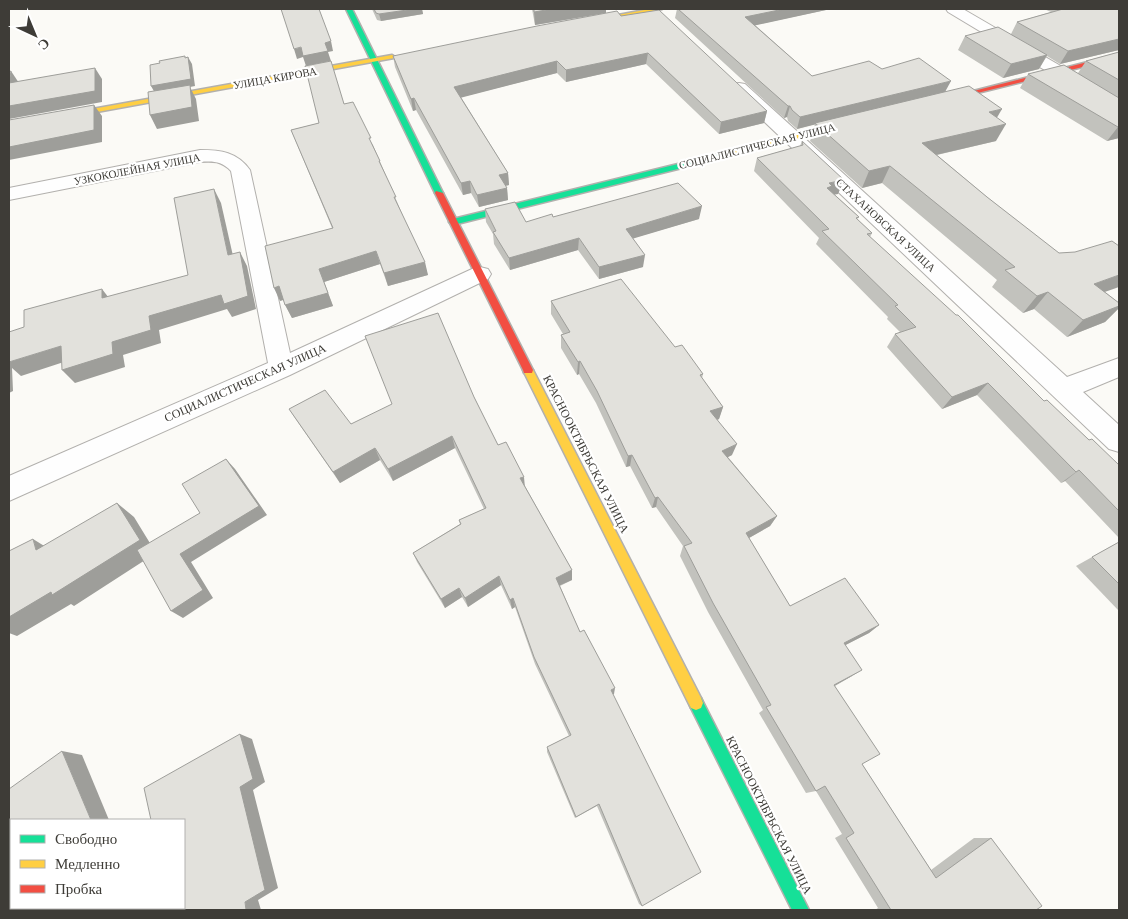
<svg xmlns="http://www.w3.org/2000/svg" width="1128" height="919" font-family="'Times New Roman',serif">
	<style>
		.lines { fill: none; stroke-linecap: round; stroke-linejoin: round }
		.street-casing { stroke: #b2b0ad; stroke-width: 2 }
		.fast-casing { stroke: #b2b0ad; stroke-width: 3 }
		.slow-casing { stroke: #b2b0ad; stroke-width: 3 }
		.jam-casing { stroke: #b2b0ad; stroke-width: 3 }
		.street { fill: #fefefe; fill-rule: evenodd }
		.fast { fill: #16e098; fill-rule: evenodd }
		.slow { fill: #ffcf43; fill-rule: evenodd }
		.jam { fill: #f24e42; fill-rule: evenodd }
		.wall { fill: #c2c2bd }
		.shaded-wall { fill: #9e9e9a }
		.building { fill: #e2e1dc; stroke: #9e9e9a }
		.labels { text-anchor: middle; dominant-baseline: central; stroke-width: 4.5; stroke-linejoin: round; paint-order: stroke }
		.far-street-label { font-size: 11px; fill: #3e3c37; stroke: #fff }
		.street-label { font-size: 12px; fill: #3e3c37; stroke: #fff }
	</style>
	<rect width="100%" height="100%" fill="#fbfaf6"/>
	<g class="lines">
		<defs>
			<g id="street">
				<path d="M946,9h17l156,91v12l-6,-1 -165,-99z"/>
				<path d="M739,83l6,1 322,293 52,-19v19l-36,15 36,33v27l-10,-3 -376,-357 -2,-4 2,-4z"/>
				<path d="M200,150c21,0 37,2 50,20l40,183 182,-84 8,-2 8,2 3,5 -3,5 -198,96 -281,126v-25l259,-113 -37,-192c-10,-10 -18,-10 -31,-9l-191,38v-12z"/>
			</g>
			<g id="fast">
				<path d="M346,9h6l91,184 -1,2 -7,-2z"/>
				<path d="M723,153l4,2 -1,2 -273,68 -4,-3 4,-3z"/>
				<path d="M696,696l5,2 108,212h-17l-101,-202 -2,-5 2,-5z"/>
			</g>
			<g id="slow">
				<path d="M650,9h12l-78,15 -3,-2z"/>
				<path d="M392,55l3,2 -1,1 -385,70v-4z"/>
				<path d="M848,122l4,2 -1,2 -128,31 -4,-2z"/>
				<path d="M528,366l5,4 168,328 2,5 -2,5 -5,2 -5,-2 -168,-338z"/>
			</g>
			<g id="jam">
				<path d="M1119,54v4l-178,44 -3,-2z"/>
				<path d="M436,191l7,2 90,177 -1,3h-8l-1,-3 -88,-177z"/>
			</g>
		</defs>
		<use href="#street" class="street-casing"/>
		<use href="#fast" class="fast-casing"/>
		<use href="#slow" class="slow-casing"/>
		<use href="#jam" class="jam-casing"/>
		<use href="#street" class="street"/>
		<use href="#fast" class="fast"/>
		<use href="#slow" class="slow"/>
		<use href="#jam" class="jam"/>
	</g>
	<g class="wall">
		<path d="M372,9h50l1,5 -42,7 -4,-1z"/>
		<path d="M532,9h74v4l-71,12z"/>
		<path d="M677,9h150l-1,1 -71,15 57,51 70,-7 64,22 51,26 -1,24 -59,14 50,42 132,106v5l-14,14 -38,15 -33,-28 -11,4 -31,-26 5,-7 -115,-97 -20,5 -52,-47 5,-17 -18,5 -9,-8 -1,-4 -3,1 -109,-100z"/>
		<path d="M1044,9h75v41l-59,14 -13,-8 -8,13 -36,9 -45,-28 7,-14 46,-2 6,-12 34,-10z"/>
		<path d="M621,16l146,95 -3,12 -45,11 -73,-70 -80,18 -9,-9 -96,24 47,76 1,12 -4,1 2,2 1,12 -29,7 -8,-14 -8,2 -47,-85 -3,1 -18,-44 -2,-11z"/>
		<path d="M1119,52v86l-12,3 -87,-53 8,-14 50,-1 8,-12z"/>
		<path d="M344,104l29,41 55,130 -40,11 -8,-22 -56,18 9,24 -41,12 -9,-18 -3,1 52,-73 -41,-98 28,-7z"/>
		<path d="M802,141l36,53h-4l25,23 -2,2 15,14 -2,4 174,164 75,64v73l-54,-57 -4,2 -84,-88 -35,14 -55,-62 8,-13 5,-2 -13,-13 1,-2 -72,-73 3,-6 -65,-67 3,-13 43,-12z"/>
		<path d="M485,209l41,13 173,-3 -66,19 10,29 -44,12 -21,-29 -68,20 -16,-26 -1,-10 -7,-12z"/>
		<path d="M551,301l124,46 28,27 -1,4 21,29 -4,12 -2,1 15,35 -4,2 49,59 -7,10 -21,12 41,68 89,19 -10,8 -24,12 7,31 -17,10 27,78 69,106 43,-32h17l45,72h-161l3,-2 -43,-70 7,-4 -26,-43 -10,2 -47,-80 4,-3 -55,-98 -28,-56 3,-10 -27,-39 -4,1 -22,-42 -4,1 -30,-64 -17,-29 -2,1 -16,-27v-13l2,-1 -12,-20z"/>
		<path d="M474,397l24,48 27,41 47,84v10l-12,6 20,46 34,62h-1l29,212 -3,-2 -42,-98 -22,12 -28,-66v-5l22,-11 -34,-72 -20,-57 -3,2 -11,-24 -33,22 -6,-10 -17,11 -28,-46 -4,-9 47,-29 -1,-4 25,-11 -29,-61 -62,33 -13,-21 -40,23 -43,-62 -8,-12 62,15z"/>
		<path d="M1119,542v69l-43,-45z"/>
	</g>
	<g class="shaded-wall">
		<path d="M414,9h8l1,5 -42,7 -2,-7z"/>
		<path d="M552,9h54v4l-71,12 -1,-13z"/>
		<path d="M784,9h43l-1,1 -83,18 2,-11z"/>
		<path d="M1119,39v11l-59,14 8,-13z"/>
		<path d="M331,41l2,10 -5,1 3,9 -25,5 -3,-9 -6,2 -3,-10z"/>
		<path d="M648,53l-2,11 -80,18v-12z"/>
		<path d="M1047,55l-8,14 -36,9 8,-14z"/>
		<path d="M188,57l4,7 3,22 -5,1 6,12 3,22 -42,8 -7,-14 5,-22 -4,-7z"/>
		<path d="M557,61v12l-101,26 -2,-12z"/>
		<path d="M95,68l7,11v23l-93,17v-13z"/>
		<path d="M11,71l8,12h-10z"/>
		<path d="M951,81l-6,11 -148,37 3,-12z"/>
		<path d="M414,98l2,12 -3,1 -2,-12z"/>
		<path d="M94,105l8,11v26l-93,18v-13z"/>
		<path d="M788,106h2l-3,11 -3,1z"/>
		<path d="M1002,109l-10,17 -3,-14z"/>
		<path d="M767,111l-3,12 -45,11 2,-12z"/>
		<path d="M1006,124l-10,17 -82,19 8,-17z"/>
		<path d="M1118,127h1v11l-12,3z"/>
		<path d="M890,166l-8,17 -20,5 7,-17z"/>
		<path d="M508,173l1,12 -9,2 -1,-12z"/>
		<path d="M844,180l-6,14 -10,2 -6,5 7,-18z"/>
		<path d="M470,181l1,12 -8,2 -2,-12z"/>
		<path d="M507,188l1,12 -29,7 -2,-12z"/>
		<path d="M214,189l7,14 15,66 -8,-14z"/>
		<path d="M702,206l-3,13 -74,22 1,-12z"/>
		<path d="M579,238l-1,12 -68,20 -1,-12z"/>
		<path d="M376,251l4,13 -56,18 9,24 -41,12 -7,-13 34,-36z"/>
		<path d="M240,252l7,14 9,43 -24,8 -5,-8 -68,21 2,13 -38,12 2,12 -50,16 -13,-13 50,-28 37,-26z"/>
		<path d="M645,255l-2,12 -44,12v-12z"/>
		<path d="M425,262l3,13 -40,11 -4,-13z"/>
		<path d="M1119,275v12l-40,14 15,-17z"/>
		<path d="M279,286l7,13 -6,2 -6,-13z"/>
		<path d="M102,289l10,13 -10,-4z"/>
		<path d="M1048,292l-14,17 -11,4 14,-17z"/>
		<path d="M1119,306v2l-14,14 -38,15 16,-17z"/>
		<path d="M61,346l12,13 -52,17 -9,-8 1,23 -4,2v-31z"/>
		<path d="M580,361l-1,13 -2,1 1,-13z"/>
		<path d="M988,383l-11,12 -35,14 10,-12z"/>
		<path d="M723,407l-4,12 -13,5 4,-13z"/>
		<path d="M452,436l3,12 -62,33 -5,-12z"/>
		<path d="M737,444l-5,11 -14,7 4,-11z"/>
		<path d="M375,448l5,12 -40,23 -7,-11z"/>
		<path d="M632,455l-2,11 -4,1 2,-11z"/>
		<path d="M226,459l9,10 32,46 -76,47 22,36 -30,20 -12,-7 9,-57z"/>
		<path d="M1079,470l-14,11 -4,2 15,-11z"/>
		<path d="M524,477l1,11 -5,-10z"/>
		<path d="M658,497l-2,10 -4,1 3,-10z"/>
		<path d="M117,503l17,14 22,36 -82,53 -3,-2 -54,32 -8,-3v-16z"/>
		<path d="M777,516l-7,10 -30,17 6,-10z"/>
		<path d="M33,539l21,13 -18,-2z"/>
		<path d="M572,570v10l-16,7v-9z"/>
		<path d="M499,576l2,9 -33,22 -3,-9z"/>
		<path d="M459,588l3,9 -17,11 -4,-9z"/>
		<path d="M513,598l2,9 -3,2 -2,-9z"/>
		<path d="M879,625l-10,8 -35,18 10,-8z"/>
		<path d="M862,670l-10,6 -27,15 9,-6z"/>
		<path d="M615,688l-1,6 -5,2 2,-6z"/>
		<path d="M240,734l12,5 13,43 -12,8 25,98 -20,12 3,10h-15l-1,-8 -5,-115z"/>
		<path d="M62,751l20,4 27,65h-18z"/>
	</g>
	<g class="building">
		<path d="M281,9h38l12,32 -6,2 3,8 -25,5 -2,-9 -7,2z"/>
		<path d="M374,9h40l-35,5 -3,-1z"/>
		<path d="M534,9h18l-18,3z"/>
		<path d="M678,9h106l-39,8 67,59 57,-15 13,8 37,-11 32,23 -151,36 -8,-7 -2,-4h-2z"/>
		<path d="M1063,9h56v30l-51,12 -51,-29z"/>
		<path d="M659,10l108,101 -46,11 -73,-69 -82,17 -9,-9 -103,26 54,86 -9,2 8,13 -30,7 -7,-14 -9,2 -47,-85 -3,1 -18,-43 144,-30 80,-15 4,5z"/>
		<path d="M998,27l49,28 -36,9 -46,-28z"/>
		<path d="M1119,52v28l-33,-19z"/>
		<path d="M185,56v2l3,-1 3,22 -40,7 -1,-21 10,-2 -1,-2z"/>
		<path d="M331,61l13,43 9,-2 18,36h-2l11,23h-1l17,36h-2l31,65 -41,11 -8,-22 -57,18 9,24 -43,12 -6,-19 -5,2 -9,-42 68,-18 -42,-98 28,-7 -14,-57z"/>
		<path d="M1064,65l55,33v29h-1l-90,-53z"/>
		<path d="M95,68v23l-86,15v-34l2,-1 -2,12z"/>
		<path d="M190,85l2,22 -42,8 -2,-23z"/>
		<path d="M969,86l33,23 -13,3 17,12 -84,19 65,54 72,56 16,-1 37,-11 7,5v29l-25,9 25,19v3l-36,14 -35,-28 -11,4 -32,-26 10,-3 -125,-101 -21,5 -54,-48z"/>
		<path d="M94,105v25l-85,17v-27z"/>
		<path d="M802,141l42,39 -15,3 3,3 -5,2 32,29 -3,1 16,15 -5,1 89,81h2l86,86 3,-1 42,40 3,-1 27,26v46l-40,-41 -3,2 -88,-89 -36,14 -57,-63 21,-7 -21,-21 3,-1 -76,-74 7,-2 -72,-71 46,-13z"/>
		<path d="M678,183l24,23 -76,23 19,26 -46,12 -20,-29 -70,20 -16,-26 3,-1 -11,-22 30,-7 11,20 26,-8 1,3z"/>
		<path d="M214,189l14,66 12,-3 8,44 -24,8 -3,-9 -72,21 2,14 -39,12 1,12 -51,16 -1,-24 -52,16v-30l15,-5v-17l78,-21v9l86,-23 -14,-77z"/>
		<path d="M621,279l54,68 7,-2 21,29 -3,1 23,32 -13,4 27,33 -15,7 55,65 -31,17 44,73 55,-28 34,47 -35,18 18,27 -28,15 46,69 -18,10 74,114 55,-40 51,68 -6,4h-145l-45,-72 8,-5 -29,-47 -9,5 -50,-84 5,-2 -58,-102 -29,-57 8,-3 -34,-46 -3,1 -23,-43 -4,1 -31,-65 -17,-30 -2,1 -17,-27 9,-3 -19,-31z"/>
		<path d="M438,313l36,84 24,48 8,-3 18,35 -4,1 52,92 -16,8 24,54 4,-2 31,58 -4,2 90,182 -59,34 -43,-102 -23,13 -29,-70 24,-12 -37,-78 -21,-59 -3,2 -11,-24 -34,22 -6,-10 -18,11 -28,-46 48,-29 -2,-4 27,-12 -34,-72 -64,33 -13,-21 -42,24 -44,-63 36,-19 26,34 41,-20 -27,-68z"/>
		<path d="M226,459l33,47 -79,48 23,36 -32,21 -34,-61 63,-37 -18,-29z"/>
		<path d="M117,503l23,37 -88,55 -1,-3 -42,25v-66l24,-12 3,11z"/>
		<path d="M1119,542v42l-27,-27z"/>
		<path d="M240,734l13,45 -13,8 25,103 -20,12 1,8h-63l-1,-2h2v-88h-33l-7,-32z"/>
		<path d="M62,751l29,69h-80v62l-2,-7v-86z"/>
	</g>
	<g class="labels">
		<g class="far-street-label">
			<text transform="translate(275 78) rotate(-10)">УЛИЦА КИРОВА</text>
			<text transform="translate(757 146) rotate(-14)">СОЦИАЛИСТИЧЕСКАЯ УЛИЦА</text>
			<text transform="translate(137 169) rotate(-11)">УЗКОКОЛЕЙНАЯ УЛИЦА</text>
			<text transform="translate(886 225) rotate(43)">СТАХАНОВСКАЯ УЛИЦА</text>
		</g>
		<g class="street-label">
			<text transform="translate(245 383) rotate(-24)">СОЦИАЛИСТИЧЕСКАЯ УЛИЦА</text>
			<text transform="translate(586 454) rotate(63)">КРАСНООКТЯБРЬСКАЯ УЛИЦА</text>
			<text transform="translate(769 815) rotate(63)">КРАСНООКТЯБРЬСКАЯ УЛИЦА</text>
		</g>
	</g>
	<rect width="1128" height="919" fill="none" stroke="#3e3c37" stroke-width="20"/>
	<rect x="10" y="819" width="175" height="90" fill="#ffffff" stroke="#b2b1af"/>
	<rect x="20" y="835" width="25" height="8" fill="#16e098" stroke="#b2b1af"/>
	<text x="55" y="844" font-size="15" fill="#3e3c37">Свободно</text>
	<rect x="20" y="860" width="25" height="8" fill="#ffcf43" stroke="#b2b1af"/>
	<text x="55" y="869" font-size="15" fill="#3e3c37">Медленно</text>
	<rect x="20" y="885" width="25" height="8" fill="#f24e42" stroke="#b2b1af"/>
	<text x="55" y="894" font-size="15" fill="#3e3c37">Пробка</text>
	<g transform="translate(35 35) rotate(136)" stroke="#ffffff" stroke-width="4" paint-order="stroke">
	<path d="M0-4L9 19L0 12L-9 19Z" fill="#3e3c37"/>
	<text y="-8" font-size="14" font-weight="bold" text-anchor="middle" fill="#3e3c37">С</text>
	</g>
</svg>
